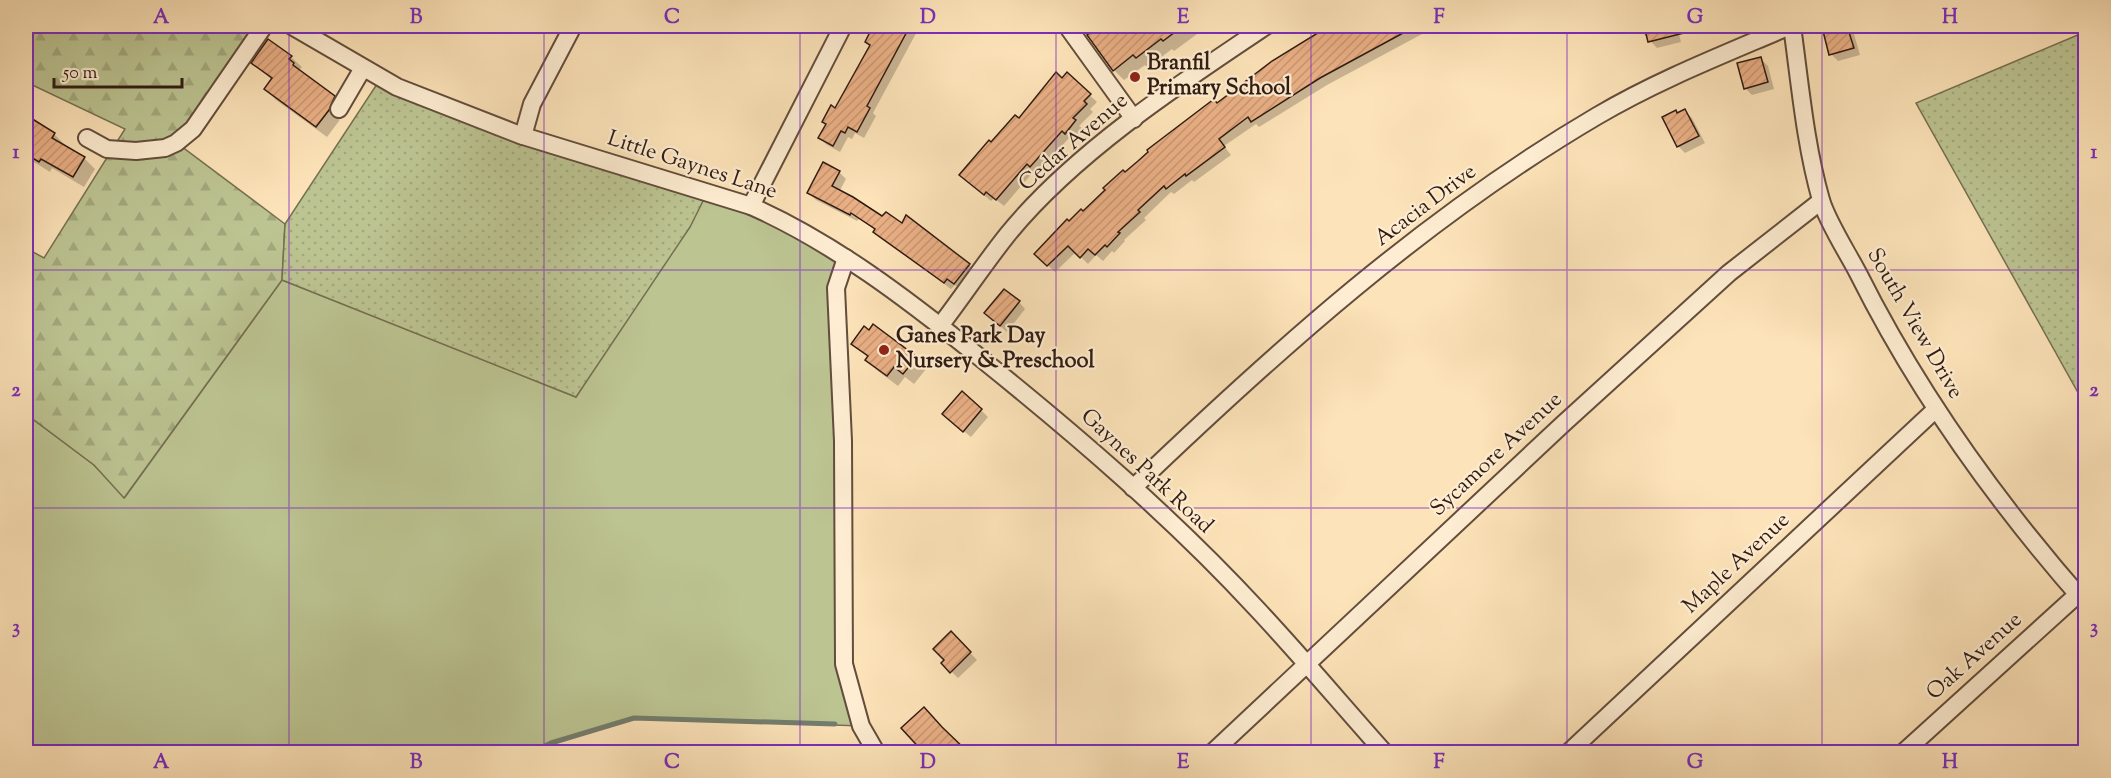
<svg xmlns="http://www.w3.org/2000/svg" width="2111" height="778" font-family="'Sorts Mill Goudy',serif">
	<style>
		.grass { fill: #bcc492; stroke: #767052; stroke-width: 1.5 }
		.forest { fill: url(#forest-firs); stroke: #767052; stroke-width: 1.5 }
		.park { fill: url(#park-dots); stroke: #767052; stroke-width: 1.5 }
		.shadow { fill: #0003 }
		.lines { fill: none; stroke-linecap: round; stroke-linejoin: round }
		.stream { stroke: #737d6e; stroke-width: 5 }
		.building { fill: url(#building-hatch); stroke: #301b12; stroke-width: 1.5 }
		.minor-casing { stroke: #634d3c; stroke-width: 20 }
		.minor { stroke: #feedd2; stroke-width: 16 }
		.grid { fill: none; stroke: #7b2cbf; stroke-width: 1.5; stroke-opacity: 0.55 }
		.poi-dot { fill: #8f2418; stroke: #feedd2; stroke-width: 2 }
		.labels { text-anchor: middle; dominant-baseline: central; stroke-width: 4.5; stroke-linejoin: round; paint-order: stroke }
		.poi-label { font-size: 22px; font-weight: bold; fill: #301b12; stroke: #feedd2; text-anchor: start }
		.street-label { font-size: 22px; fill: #301b12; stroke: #feedd2 }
		.neatline { fill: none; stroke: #7b2cbf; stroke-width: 2 }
		.grid-label { font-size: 20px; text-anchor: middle; font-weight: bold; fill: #7b2cbf }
	</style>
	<defs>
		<pattern id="forest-firs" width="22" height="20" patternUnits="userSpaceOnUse" patternTransform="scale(1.5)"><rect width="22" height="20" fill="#bcc492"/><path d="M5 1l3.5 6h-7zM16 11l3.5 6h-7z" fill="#a2a87d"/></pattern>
		<pattern id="park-dots" width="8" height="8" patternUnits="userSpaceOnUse" patternTransform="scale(1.5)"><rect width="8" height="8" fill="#bcc492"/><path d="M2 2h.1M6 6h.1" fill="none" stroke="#a2a87d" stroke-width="1.8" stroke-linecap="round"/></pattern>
		<pattern id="building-hatch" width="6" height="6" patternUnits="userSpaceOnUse" patternTransform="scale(1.5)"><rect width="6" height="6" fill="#eaaf85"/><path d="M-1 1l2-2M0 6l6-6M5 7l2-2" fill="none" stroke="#c99672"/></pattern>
	</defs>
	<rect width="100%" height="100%" fill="#fde3b9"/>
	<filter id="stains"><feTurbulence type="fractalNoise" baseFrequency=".00333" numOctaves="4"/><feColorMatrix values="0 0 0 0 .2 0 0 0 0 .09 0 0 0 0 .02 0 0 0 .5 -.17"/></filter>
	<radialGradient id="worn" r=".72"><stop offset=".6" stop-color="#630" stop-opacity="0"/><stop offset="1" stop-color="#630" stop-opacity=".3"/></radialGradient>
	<path class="grass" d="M708,191l138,67 -10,30 8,376 17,62 -227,-8 -83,25 -19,9h-506v-338l68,51 31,32 157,-217 294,117z"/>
	<path class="forest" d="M26,26h238l-87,117 108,81 -3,56 -158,218 -30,-33 -68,-51v-166l18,10 81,-129 -99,-47z"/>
	<g class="park">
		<path d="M2085,32v373l-169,-302z"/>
		<path d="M381,78l16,9 311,104 -18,36 -114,170 -294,-117 3,-56z"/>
	</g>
	<g class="shadow">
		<path d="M875,26h51l-1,2 -5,-2 -47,87 3,3 -12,22 -9,-5 -3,6 -4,-2 -8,15 -13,-7 -7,-7 51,-92 -5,-4z"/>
		<path d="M1102,26h106l-34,25 -2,-2 -25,19 -2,-3 -21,15 -10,-10 -25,-34z"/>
		<path d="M1327,26h93l4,7 -97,52 -68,42 -3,-3 -32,22 7,9 -37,27 -2,-2 -18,14 -3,-2 -27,26 2,2 -22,20 1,1 -11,12 -2,-2 -9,10 -7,-6 -8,9 -12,-12 -21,20 -19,-18 89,-80 92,-70 108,-74 -1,-3z"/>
		<path d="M1640,26h37l4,16 -24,6 -15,-16z"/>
		<path d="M1847,27l7,7 6,21 -22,6 -7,-7z"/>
		<path d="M291,57l11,10 -3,3 45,38 -5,13 -12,16 -51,-37 -10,-11 6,-9 -19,-17z"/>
		<path d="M1761,59l7,7 6,23 -22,6 -7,-7z"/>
		<path d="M1067,74l30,28 -7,7 3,3 -14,14 3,2 -9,12 -3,-3 -32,35 -3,-2 -31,36 -10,-8 -3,3 -23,-19 23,-38 28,-24z"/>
		<path d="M1685,111l7,7 13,25 -20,10 -7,-7v-32z"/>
		<path d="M26,117l28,17 11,11 -1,1 20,12 11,11 -11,18 -32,-19 -2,4 -24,-15z"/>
		<path d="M839,172l7,7 -7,13 43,26 87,47 6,7 -14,18 -6,-5 -4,4 -69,-51 -7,-7 1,-1 -17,-11 -2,2 -41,-21 -7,-7z"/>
		<path d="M1019,302l6,7 -18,23 -14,-12z"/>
		<path d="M853,343l63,15 10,11 -12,15 -9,-7 -7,9 -20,-15 -11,-11 2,-2z"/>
		<path d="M981,410l7,7 -17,20 -20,-16z"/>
		<path d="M951,633l26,27 -19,18 -15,-15 3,-3z"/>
	</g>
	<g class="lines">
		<path class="stream" d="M532,752l19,-9 83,-25 201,6"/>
	</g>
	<g class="building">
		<path d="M873,26h37l-43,80 3,2 -13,24 -9,-5 -3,6 -4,-2 -8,15 -15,-8 8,-14 -4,-2 9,-17 4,3 35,-63 -5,-3z"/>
		<path d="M1100,26h83l-20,15 -2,-2 -25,19 -3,-3 -20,16 -26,-36z"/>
		<path d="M1329,26h87l-96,52 -69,44 -3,-5 -29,22 6,8 -39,29 -1,-2 -19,15 -2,-3 -26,24 2,2 -22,20 2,1 -13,14 -2,-2 -10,10 -7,-6 -8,9 -12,-12 -21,20 -13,-12 33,-35 2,2 12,-12 2,2 22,-21 -2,-2 20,-18 2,2 13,-11 10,-9 -1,-2 13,-10 54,-41 3,4 55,-42z"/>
		<path d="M1644,26h51l1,4 -48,12z"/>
		<path d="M1847,26l7,22 -25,7 -6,-24z"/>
		<path d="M268,39l24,17 -3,3 5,4 -1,2 42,31 -6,14 -13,17 -52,-38 8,-11 -21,-15z"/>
		<path d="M1761,57l7,25 -24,7 -7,-26z"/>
		<path d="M1056,72l6,6 5,-6 24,22 -7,7 3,3 -14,14 3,2 -11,14 -3,-3 -32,36 -3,-3 -31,36 -10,-8 -2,3 -25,-20 30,-35 2,2 24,-27 4,3z"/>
		<path d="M1685,109l14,27 -22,11 -15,-30 14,-7 1,3z"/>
		<path d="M26,115l29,18 -3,5 33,19 -12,20 -32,-18 -2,3 -13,-8z"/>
		<path d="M823,162l17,9 -8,15 21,11 29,19 4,-4 16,11 4,-8 64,49 -16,20 -7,-5 -3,4 -71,-51 2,-3 -24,-16 -1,2 -43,-22z"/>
		<path d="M1004,289l16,12 -20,25 -16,-13z"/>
		<path d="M873,324l44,33 -14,17 -9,-7 -7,9 -22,-16 3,-4 -17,-12 13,-18 5,4z"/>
		<path d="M962,391l20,18 -19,23 -21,-18z"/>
		<path d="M951,631l20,21 -21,21 -9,-10 3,-3 -11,-11z"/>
		<path d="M924,707l18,20 27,26h-45l-23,-25z"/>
	</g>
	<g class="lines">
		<defs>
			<g id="minor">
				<path d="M292,26l105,61 123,48 231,71c83,37 156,93 227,150 97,78 194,161 279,253 44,47 85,96 127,143"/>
				<path d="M1067,26l67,93"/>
				<path d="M1792,26c8,57 13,118 29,174 6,21 26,52 37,73 60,120 139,230 228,331"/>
				<path d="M339,109l24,-41"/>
				<path d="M523,136l9,-32 41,-78"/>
				<path d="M87,138l20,11 29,2 29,-3 11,-5 17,-14 71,-103"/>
				<path d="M751,206l92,-180"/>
				<path d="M846,258l-10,30 7,153 1,223 17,62 15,26"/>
				<path d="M940,326c23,-30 44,-62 68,-92 66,-81 171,-150 258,-208"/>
				<path d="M1133,488c143,-137 292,-271 464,-372 61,-36 128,-62 193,-90"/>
				<path d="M1213,752l350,-328 166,-151 92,-72"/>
				<path d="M1569,752l367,-343"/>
				<path d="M1904,752l173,-157"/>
			</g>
		</defs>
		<use href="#minor" class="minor-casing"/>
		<use href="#minor" class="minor"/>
	</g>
	<path class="grid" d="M289,26v726M544,26v726M800,26v726M1056,26v726M1311,26v726M1567,26v726M1822,26v726M26,270h2060M26,508h2060"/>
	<g class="poi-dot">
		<circle cx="1135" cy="77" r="6"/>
		<circle cx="884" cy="350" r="6"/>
	</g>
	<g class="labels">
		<g class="poi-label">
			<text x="1147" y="64">Branfil<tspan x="1147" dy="25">Primary School</tspan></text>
			<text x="896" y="337">Ganes Park Day<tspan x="896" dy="25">Nursery &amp; Preschool</tspan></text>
		</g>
		<g class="street-label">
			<text transform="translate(1074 143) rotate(-41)">Cedar Avenue</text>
			<text transform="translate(692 166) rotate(18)">Little Gaynes Lane</text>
			<text transform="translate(1426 206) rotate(-37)">Acacia Drive</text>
			<text transform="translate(1914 324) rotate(60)">South View Drive</text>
			<text transform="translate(1497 455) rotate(-43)">Sycamore Avenue</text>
			<text transform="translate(1146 472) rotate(43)">Gaynes Park Road</text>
			<text transform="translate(1737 564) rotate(-43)">Maple Avenue</text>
			<text transform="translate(1975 657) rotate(-42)">Oak Avenue</text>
		</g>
	</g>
	<rect width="2111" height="778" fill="none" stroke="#fde3b9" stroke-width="66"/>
	<path d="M54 78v9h128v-9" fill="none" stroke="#301b12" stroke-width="3"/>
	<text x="63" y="78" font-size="18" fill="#301b12" stroke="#feedd2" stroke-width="4.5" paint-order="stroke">50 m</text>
	<rect x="33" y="33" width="2045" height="712" class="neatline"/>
	<g class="grid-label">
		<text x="161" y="23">A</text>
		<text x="416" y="23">B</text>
		<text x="672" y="23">C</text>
		<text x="928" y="23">D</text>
		<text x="1183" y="23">E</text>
		<text x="1439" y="23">F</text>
		<text x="1695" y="23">G</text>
		<text x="1950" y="23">H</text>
		<text x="16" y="158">1</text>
		<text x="2094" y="158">1</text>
		<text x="16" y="396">2</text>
		<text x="2094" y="396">2</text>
		<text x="16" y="633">3</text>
		<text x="2094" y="633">3</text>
		<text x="161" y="768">A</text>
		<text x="416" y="768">B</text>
		<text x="672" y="768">C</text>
		<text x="928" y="768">D</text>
		<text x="1183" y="768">E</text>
		<text x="1439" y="768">F</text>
		<text x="1695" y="768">G</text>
		<text x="1950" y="768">H</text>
	</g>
	<rect width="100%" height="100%" filter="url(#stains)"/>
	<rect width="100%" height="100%" fill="url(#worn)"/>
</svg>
